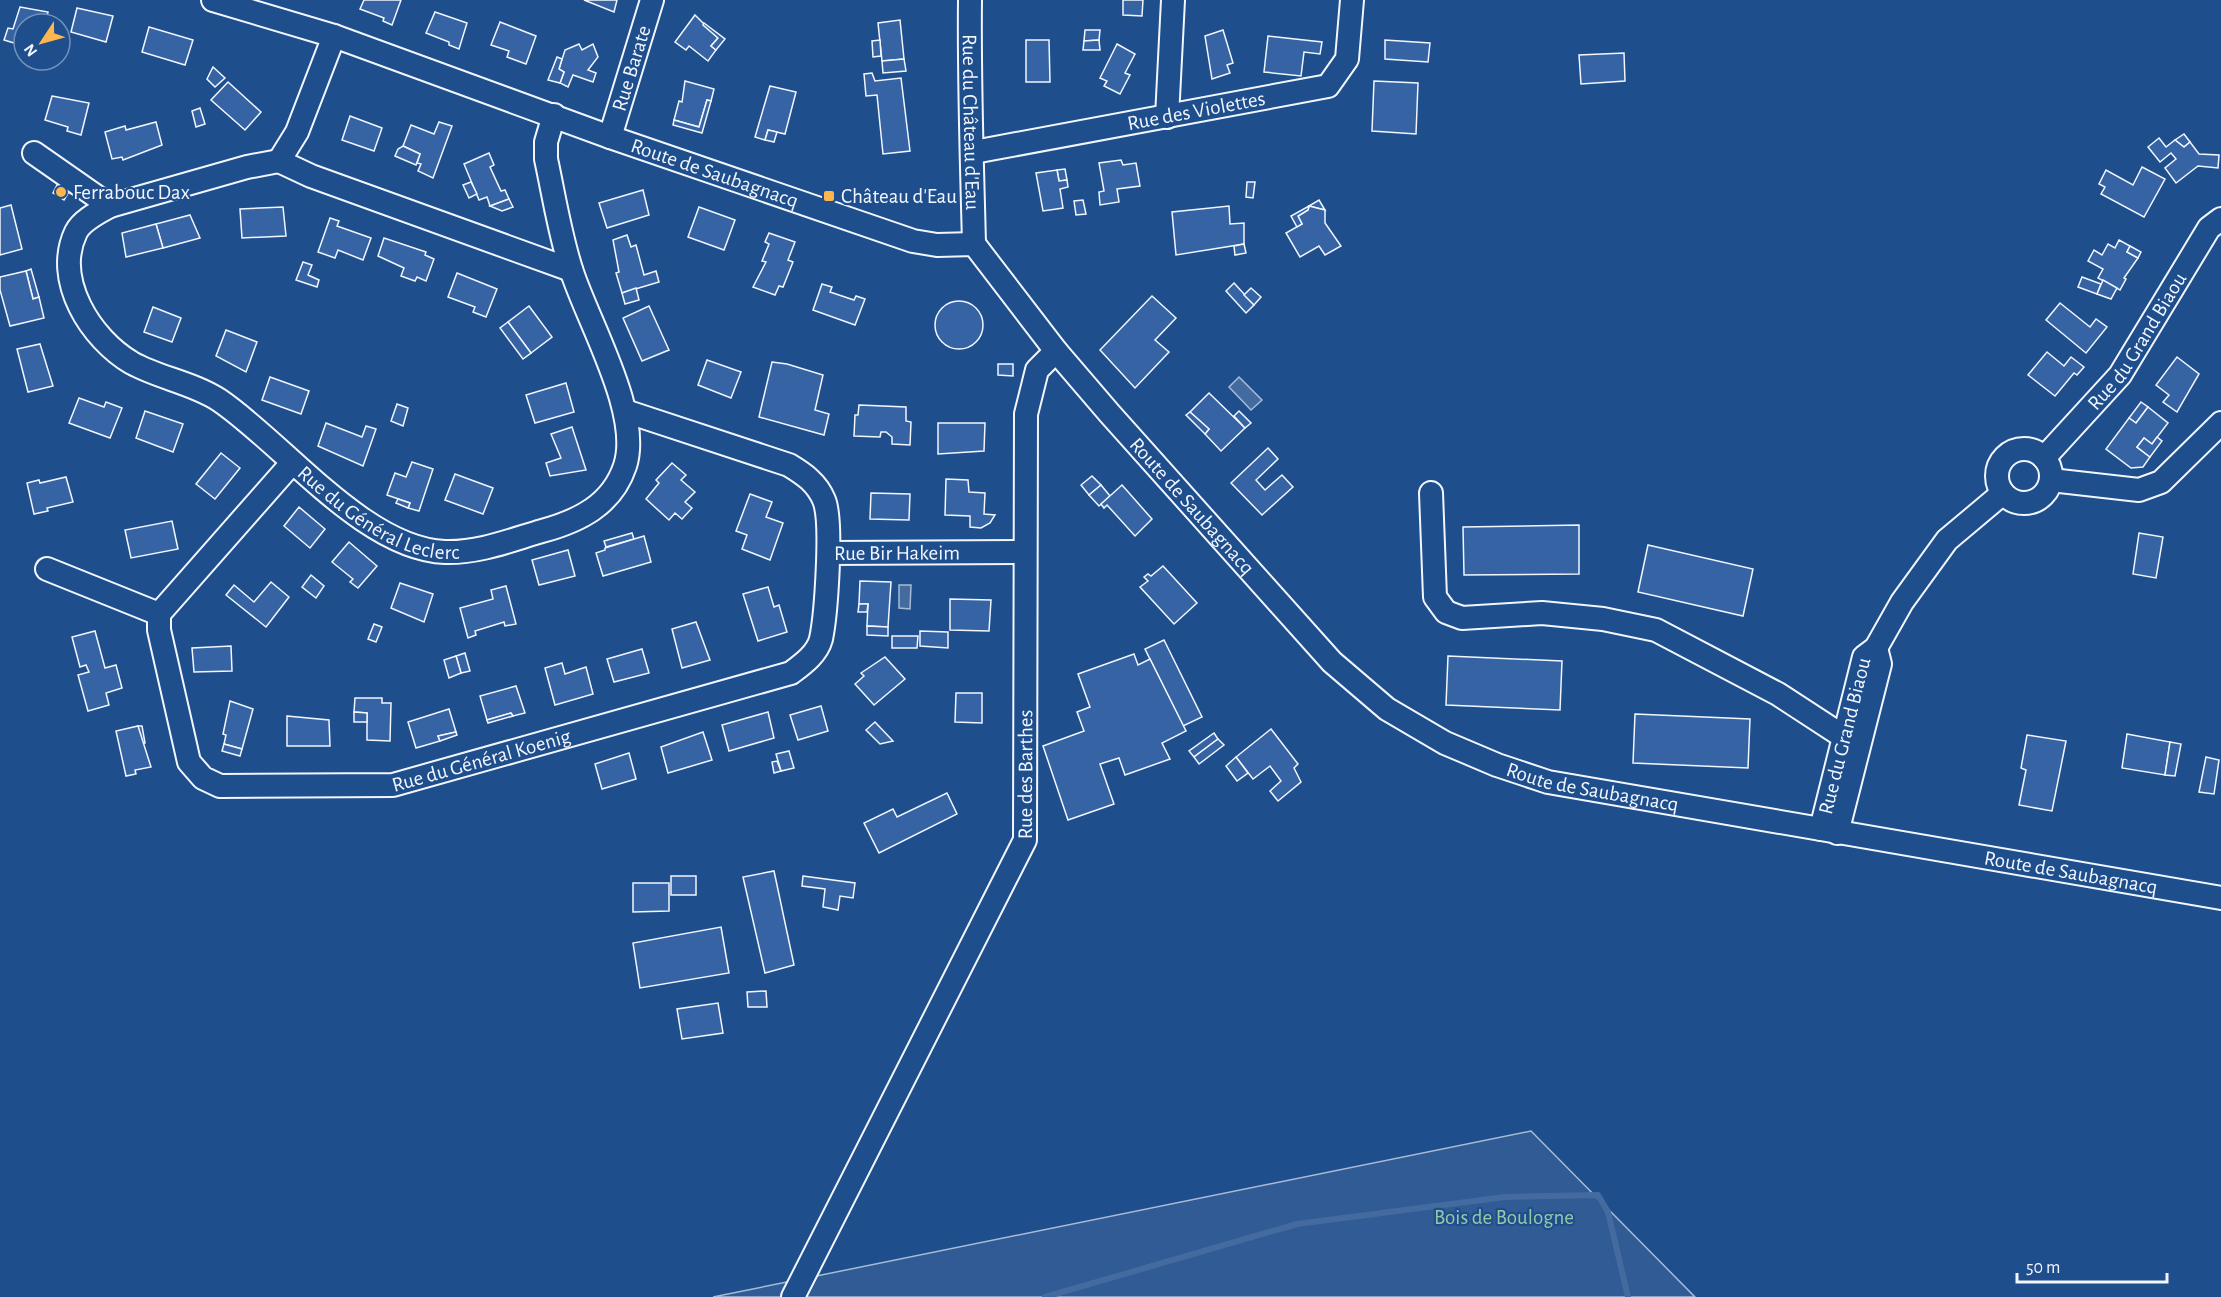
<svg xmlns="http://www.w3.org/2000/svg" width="2221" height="1297" font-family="'Alegreya Sans',sans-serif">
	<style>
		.built { fill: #305b95; stroke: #a8bbd7; stroke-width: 1.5 }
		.water { fill: #446ba0; stroke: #a8bbd7; stroke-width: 1.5 }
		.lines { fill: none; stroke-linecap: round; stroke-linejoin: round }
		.stream { stroke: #446ba0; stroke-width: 6 }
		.building { fill: #3563a3; stroke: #f2f6ff; stroke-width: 1.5 }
		.minor-casing { stroke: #f2f6ff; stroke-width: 26 }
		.minor { stroke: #1f4e8c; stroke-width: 22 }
		.poi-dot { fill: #ffb74d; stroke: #1f4e8c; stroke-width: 2 }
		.labels { text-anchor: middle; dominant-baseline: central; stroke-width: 4.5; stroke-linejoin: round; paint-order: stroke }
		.street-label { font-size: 21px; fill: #f2f6ff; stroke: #1f4e8c }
		.poi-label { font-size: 21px; fill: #f2f6ff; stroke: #1f4e8c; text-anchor: start }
		.park-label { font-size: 21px; fill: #97c8a6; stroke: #1f4e8c }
	</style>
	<rect width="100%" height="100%" fill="#1f4e8c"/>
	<path class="built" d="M1531,1131l164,166h-982z"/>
	<g class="water">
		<path d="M1239,377l23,23 -11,10 -22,-23z"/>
		<path d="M899,585h12l-1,24 -11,-1z"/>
	</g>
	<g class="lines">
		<path class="stream" d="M1045,1297l252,-73 208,-27 93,-2 10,17 20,85"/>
	</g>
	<g class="building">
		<path d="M364,0h37l-9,25 -9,-4 1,-3 -24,-9z"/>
		<path d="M584,0h33l-3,12z"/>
		<path d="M1123,0h20l-1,16 -19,-1z"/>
		<path d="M20,7l28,5 -3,12h-21v22l-20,-6 4,-12 5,1z"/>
		<path d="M77,8l36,8 -7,26 -35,-10z"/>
		<path d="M435,12l32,11 -8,26 -10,-4v-3l-23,-9z"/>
		<path d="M695,15l23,23 -7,8 5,4 -8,11 -19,-15 -3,4 -11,-8z"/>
		<path d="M900,20l4,39 -22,2 -4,-38z"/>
		<path d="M500,22l36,14 -10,28 -19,-7 2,-6 -18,-6z"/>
		<path d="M704,23l21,16 -9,11 -5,-4 7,-8 -15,-13z"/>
		<path d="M149,27l44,13 -8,25 -43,-13z"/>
		<path d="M1085,30h15l-1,10 -15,1z"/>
		<path d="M1223,30l10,33 -6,2 3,8 -18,6 -7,-43z"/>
		<path d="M1268,36l54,6 -2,12 -16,-2 -3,24 -37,-4z"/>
		<path d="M880,40l1,16 -8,1 -1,-16z"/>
		<path d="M1026,40h23l1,42h-24z"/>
		<path d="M1099,40l1,10h-17l1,-9z"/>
		<path d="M1385,40l45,3 -2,19 -43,-3z"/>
		<path d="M579,44l3,6 11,-6 5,13 -10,13 8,3 -3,9 -20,-7 -5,12 -8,-4 4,-11 -5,-3 6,-19z"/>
		<path d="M1117,44l18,10 -10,19 5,2 -10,19 -16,-8 3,-5 -7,-3z"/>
		<path d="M1624,53l1,28 -44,3 -2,-29z"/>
		<path d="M557,57l5,2 -3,10 5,3 -4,11 -12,-3z"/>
		<path d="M904,59l2,12 -23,2 -1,-12z"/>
		<path d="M213,67l12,11 -10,9 -8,-8z"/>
		<path d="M872,73l3,8 26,-3 9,73 -27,3 -6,-59 -11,1 -2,-22z"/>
		<path d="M685,81l29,8 -3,12 -4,-1 -8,27 -25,-7 5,-19 3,1z"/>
		<path d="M1374,81l44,2 -2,51 -44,-3z"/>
		<path d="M228,82l33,30 -16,18 -34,-30z"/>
		<path d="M770,86l26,6 -11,42 -17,-4 -3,10 -10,-3z"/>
		<path d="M52,96l37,7 -8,32 -14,-4 1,-4 -23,-7z"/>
		<path d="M707,100l4,1 -9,32 -29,-8 1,-5 25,7z"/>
		<path d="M200,108l5,16 -9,3 -4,-16z"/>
		<path d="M350,116l32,12 -8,23 -32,-11z"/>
		<path d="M156,122l6,23 -39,15 -1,-3 -10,2 -7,-27 20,-6 1,4z"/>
		<path d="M439,122l13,4 -19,52 -15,-7 3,-7 -4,-1 3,-9 -17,-8 8,-21 23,9z"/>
		<path d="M768,130l9,2 -3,10 -9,-2z"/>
		<path d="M2184,134l6,8 -6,5 -9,-7z"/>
		<path d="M2159,138l7,9 9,-7 9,7 6,-5 9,12 20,1 -1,13 -20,-2 -22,17 -11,-15 11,-9 -5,-6 -11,9 -12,-15z"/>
		<path d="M403,146l17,8 -4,11 -21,-9 3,-7z"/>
		<path d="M489,153l5,12 -4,2 11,24 4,-1 4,9 -19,7 -3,-9 -8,3 -15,-36z"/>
		<path d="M1121,160l2,5 13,-2 4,23 -23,3 2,13 -19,3 -1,-13 5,-1 -5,-28z"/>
		<path d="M2142,167l23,12 -21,38 -43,-23 4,-7 -6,-3 7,-14 27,15z"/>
		<path d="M1065,169l2,11 -8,1 -2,-11z"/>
		<path d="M1057,170l2,11 8,-1 1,7 -8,2 3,19 -20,3 -7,-38z"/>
		<path d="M471,182l6,12 -8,4 -6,-13z"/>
		<path d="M1247,182h8l-2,16 -7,-1z"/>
		<path d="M58,183l12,7 -6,10 -11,-7z"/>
		<path d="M643,190l6,25 -42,13 -8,-25z"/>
		<path d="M509,199l4,8 -11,4 -12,-5z"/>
		<path d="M1083,200l3,14 -10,1 -2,-14z"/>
		<path d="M1319,200l6,10 -16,-4z"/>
		<path d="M11,205l11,44 -22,6v-47z"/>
		<path d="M1229,206l1,18 14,-1v21l-68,11 -4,-43z"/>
		<path d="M1309,206l16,4v13l16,23 -16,9 -6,-9 -19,11 -14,-24 16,-9 -4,-8 10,-6z"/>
		<path d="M1309,206l-1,4 -10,6 4,8 -5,3 -6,-11z"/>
		<path d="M283,207l3,29 -44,2 -2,-29z"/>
		<path d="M699,207l36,13 -11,30 -36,-13z"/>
		<path d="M190,215l10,23 -37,10 -7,-24z"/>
		<path d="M330,218l9,3 -2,5 34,12 -8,22 -25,-10 -3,8 -17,-6z"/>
		<path d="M156,224l7,24 -37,9 -4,-24z"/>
		<path d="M769,233l26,9 -7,18 5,2 -10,25 -4,-1 -4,9 -22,-8 13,-25 -4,-1 7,-17 -4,-2z"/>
		<path d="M627,235l4,12 5,-2 8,30 12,-4 3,11 -37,11 -6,-20 3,-1 -6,-32z"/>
		<path d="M384,238l42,14 -1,3 9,4 -8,22 -9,-4 -2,4 -14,-5 3,-8 -26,-12z"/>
		<path d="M2119,240l11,6 -3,6 11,6 -14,20 2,1 -6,11 -22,-12 5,-9 -15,-8 6,-11 8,5 6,-11 7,4z"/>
		<path d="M1244,244l2,9 -11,2 -1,-9z"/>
		<path d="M2130,246l11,6 -3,6 -11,-6z"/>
		<path d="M303,262l9,3 -4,10 11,5 -2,7 -21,-7z"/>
		<path d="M31,269l8,28 -6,2 -7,-28z"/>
		<path d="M26,271l7,28 6,-2 5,21 -34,8 -10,-36v-13z"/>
		<path d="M457,273l40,16 -11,28 -13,-5 2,-5 -27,-10z"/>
		<path d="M2082,277l19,7 -4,10 -19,-7z"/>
		<path d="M2103,280l14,8 -6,11 -14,-5z"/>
		<path d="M1234,283l20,22 -8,8 -20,-22z"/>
		<path d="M822,284l10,3 -2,5 24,8 2,-4 9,3 -10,26 -42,-15z"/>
		<path d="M636,288l3,12 -14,4 -3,-11z"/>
		<path d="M1251,288l10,9 -7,8 -10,-10z"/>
		<path d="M1152,296l24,22 -21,22 14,12 -34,36 -35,-38z"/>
		<circle cx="959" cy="325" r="24"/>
		<path d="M2060,303l30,24 6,-8 11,8 -21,26 -40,-33z"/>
		<path d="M529,306l23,31 -21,16 -23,-31z"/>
		<path d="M649,306l20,44 -27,11 -19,-43z"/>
		<path d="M153,307l28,11 -9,24 -28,-10z"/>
		<path d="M508,322l23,31 -8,6 -23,-31z"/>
		<path d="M226,330l31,12 -11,30 -30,-16z"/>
		<path d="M40,344l13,42 -25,6 -11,-43z"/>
		<path d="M2047,352l17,14 7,-9 13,10 -7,8 -3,-2 -19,23 -27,-21z"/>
		<path d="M2177,357l22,17 -22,38 -14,-10 6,-7 -13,-10z"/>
		<path d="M707,360l34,12 -10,26 -33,-13z"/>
		<path d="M772,362l15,2 36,11 -8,35 14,4 -5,21 -65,-18z"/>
		<path d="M998,364h15v12l-15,-1z"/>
		<path d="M270,377l39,14 -8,23 -39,-14z"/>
		<path d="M566,383l8,29 -39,11 -9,-28z"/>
		<path d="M1209,393l36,35 -24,23 -16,-17 4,-5 -19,-17z"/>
		<path d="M79,398l25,9 2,-5 16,6 -12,30 -41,-15z"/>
		<path d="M2141,402l7,5 -12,16 -7,-5z"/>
		<path d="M397,404l11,4 -5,18 -12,-5z"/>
		<path d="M859,405l47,2v14l5,1 -1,23 -18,-1v-7l-6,-5h-5l-1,5 -26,-1 1,-21h3z"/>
		<path d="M2148,407l20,16 -16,21 -8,-6 -7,9 13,10 -7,10 -12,1 -25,-19 23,-31 7,5z"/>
		<path d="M145,411l38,13 -10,28 -37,-14z"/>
		<path d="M1239,411l12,12 -6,5 -11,-12z"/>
		<path d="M1190,412l19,17 -4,5 -19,-19z"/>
		<path d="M326,423l36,14 4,-11 10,3 -13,37 -45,-20z"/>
		<path d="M938,423h47l-1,28 -46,3z"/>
		<path d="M572,427l14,43 -36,6 -4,-13 15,-5 -10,-24z"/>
		<path d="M2157,437l5,4 -12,16 -13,-10 7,-9 8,6z"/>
		<path d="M1268,448l10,11 -22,21 9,10 17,-15 11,12 -31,28 -31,-32z"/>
		<path d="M221,453l19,15 -25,31 -19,-15z"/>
		<path d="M412,462l21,7 -14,42 -11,-3 2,-5 -23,-8 8,-22 11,4z"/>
		<path d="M672,463l14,12 -5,5 14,12 -10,10 7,6 -10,11 -7,-6 -6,7 -23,-21 13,-16 -3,-3z"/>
		<path d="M455,474l38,14 -10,26 -38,-14z"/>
		<path d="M1092,476l9,9 -12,10 -8,-10z"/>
		<path d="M66,477l7,25 -26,6 1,3 -14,3 -7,-31 12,-3 1,3z"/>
		<path d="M946,479l22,1 1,12 16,1 -1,21 11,1 -5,8 -9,5 -11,-1v-11l-25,-1z"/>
		<path d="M1101,485l9,11 -11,10 -10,-11z"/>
		<path d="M1122,485l30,34 -17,17 -28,-31 -3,3 -3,-4z"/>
		<path d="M871,493l39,1 -1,26 -39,-1z"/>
		<path d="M750,494l22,8 -6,15 17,6 -13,37 -28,-11 5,-14 -11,-4z"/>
		<path d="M398,499l12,4 -2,5 -12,-5z"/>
		<path d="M299,507l26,22 -15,19 -26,-22z"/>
		<path d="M172,521l6,28 -47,9 -6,-28z"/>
		<path d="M1579,525v49l-115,1 -1,-48z"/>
		<path d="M632,533l2,6 -28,8 -2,-6z"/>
		<path d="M2139,533l24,4 -7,41 -23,-4z"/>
		<path d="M644,536l7,26 -48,14 -7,-23 9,-3v-2z"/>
		<path d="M349,542l28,24 -19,22 -8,-6 3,-3 -21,-17z"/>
		<path d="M1648,545l105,24 -10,47 -105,-24z"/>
		<path d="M568,550l7,26 -36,9 -7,-25z"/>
		<path d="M1163,566l34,37 -23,21 -34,-37 8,-6 -4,-4 4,-3 3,2z"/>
		<path d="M311,575l13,11 -8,12 -14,-11z"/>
		<path d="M860,581l31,1 -3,45 -21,-1 1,-22h-9z"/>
		<path d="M271,582l18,15 -23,30 -40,-32 8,-10 20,17z"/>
		<path d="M400,583l33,11 -9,28 -33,-14z"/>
		<path d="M506,586l10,38 -11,2 -1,-4 -29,9 1,4 -8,3 -8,-30 33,-9 -2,-9z"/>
		<path d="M768,587l6,20 5,-2 8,27 -29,9 -15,-47z"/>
		<path d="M950,599l41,1 -2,31 -39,-1z"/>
		<path d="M859,604h9l-1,8h-9z"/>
		<path d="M696,622l14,38 -28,8 -10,-39z"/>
		<path d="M374,624l8,3 -6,15 -8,-3z"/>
		<path d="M867,626l21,1v9l-21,-1z"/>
		<path d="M95,631l10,37 11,-3 6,23 -16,5 3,12 -21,6 -10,-36 11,-3 -3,-7 -6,2 -8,-30z"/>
		<path d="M920,631l28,1v16l-28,-2z"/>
		<path d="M892,636h26l-1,12h-25z"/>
		<path d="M1164,640l38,77 -19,9 -38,-77z"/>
		<path d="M231,646l1,25 -38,1 -2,-24z"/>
		<path d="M642,649l7,24 -35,9 -7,-23z"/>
		<path d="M465,653l5,18 -9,2 -5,-17z"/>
		<path d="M1134,654l4,11 12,-6 36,72 -24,12 8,16 -45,16 -6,-17 -19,6 14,40 -46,16 -25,-74 41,-15 -7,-19 13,-5 -12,-33z"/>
		<path d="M456,656l5,17 -12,5 -5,-18z"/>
		<path d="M1448,656l114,5 -2,49 -114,-5z"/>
		<path d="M885,657l20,22 -31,26 -19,-21 9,-8 -3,-3z"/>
		<path d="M562,663l3,11 21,-7 7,27 -38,11 -10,-37z"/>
		<path d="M516,686l9,27 -12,3 -2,-3 -24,7 -7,-24z"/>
		<path d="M956,693h26v30l-27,-1z"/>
		<path d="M355,698h27v5h9l-1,38 -23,-1v-27l-13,-1z"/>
		<path d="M230,701l23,8 -11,40 -18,-5 2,-9 -3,-1z"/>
		<path d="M821,706l7,25 -30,9 -8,-25z"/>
		<path d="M449,709l7,23 -18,4 2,5 -24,7 -8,-26z"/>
		<path d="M354,712l13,1v9h-13z"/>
		<path d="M768,712l6,26 -45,13 -7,-26z"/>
		<path d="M511,713l2,3 -25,7 -1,-3z"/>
		<path d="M1635,714l115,5 -2,49 -115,-5z"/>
		<path d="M287,716l42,4 1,26h-43z"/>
		<path d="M875,722l18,19 -13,3 -14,-14z"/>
		<path d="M138,726h4l3,17 -4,1z"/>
		<path d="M138,726l13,41 -16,3 1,4 -10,2 -10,-45z"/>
		<path d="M1271,729l27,35 -4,4 7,14 -23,19 -8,-10 11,-10 -11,-15 -17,13 -17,-22z"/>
		<path d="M456,732l1,3 -17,6 -2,-5z"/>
		<path d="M703,732l9,28 -44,13 -7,-26z"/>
		<path d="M1214,733l4,6 -24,18 -5,-6z"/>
		<path d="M2127,734l43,8 -5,33 -43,-7z"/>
		<path d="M2027,735l39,6 -14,70 -33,-6 7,-35 -5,-2z"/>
		<path d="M1218,739l6,6 -25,19 -5,-7z"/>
		<path d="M2170,742l11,2 -6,32 -10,-1z"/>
		<path d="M224,744l18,5 -2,7 -18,-5z"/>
		<path d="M789,751l5,17 -13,3 -5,-17z"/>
		<path d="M629,753l7,26 -34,10 -7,-25z"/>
		<path d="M1236,757l12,16 -11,8 -11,-15z"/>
		<path d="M2206,757l13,3 -5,34 -15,-2z"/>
		<path d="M777,761l4,10 -7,2 -2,-11z"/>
		<path d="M947,793l10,21 -78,39 -15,-30 29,-14 4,8z"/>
		<path d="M774,871l20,94 -29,8 -22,-96z"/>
		<rect x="671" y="876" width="25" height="19"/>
		<path d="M803,876l52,7 -2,15 -13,-2 -2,14 -15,-3 2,-18 -23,-3z"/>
		<path d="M633,883h36v28l-36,1z"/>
		<path d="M721,927l8,46 -89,15 -7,-45z"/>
		<path d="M766,991l1,16h-19l-1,-15z"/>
		<path d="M718,1003l5,30 -41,6 -5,-30z"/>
	</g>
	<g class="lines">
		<defs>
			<g id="minor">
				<path id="s1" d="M213,0l121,36 276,101 303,104 24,4 37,-1 82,107 54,63 222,248 55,47 58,34 52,22 51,17 673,116"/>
				<path id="s2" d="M970,0c-1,82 2,163 4,244"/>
				<path d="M334,36l-37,96 -18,29 32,15 260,94"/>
				<path d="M1167,117l6,-117"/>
				<path id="s3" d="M610,137l42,-137"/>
				<path id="s4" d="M974,152l354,-66 19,-27 5,-59"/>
				<path id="s5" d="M34,153l76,53c-11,6 -28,14 -34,26 -23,48 15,107 56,131 27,15 61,20 87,37 64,43 145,149 226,152 34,1 66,-12 97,-21 37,-10 70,-26 83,-65 17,-52 -36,-142 -53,-194 -12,-36 -18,-76 -26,-113v-17l8,-27"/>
				<path d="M110,206l137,-39 32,-6"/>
				<circle cx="2024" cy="476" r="27"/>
				<path id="s6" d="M2044,458l76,-83 89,-147 12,-9"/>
				<path d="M2051,480l88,10 22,-8 60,-59"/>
				<path d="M1431,493l4,104 11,15 16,6 80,-5 61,6 53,11 122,64 66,43"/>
				<path id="s7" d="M829,553l195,-1"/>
				<path d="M47,569l112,45 133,-151"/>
				<path id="s8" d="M159,614v16l30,132 14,16 17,8 173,-1 398,-112c12,-9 26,-19 30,-34 5,-24 12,-118 3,-139 -7,-17 -20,-26 -35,-35l-164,-54"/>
				<path id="s9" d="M1821,829l43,-172 12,-9 26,-46 45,-62 56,-47"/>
				<path d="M1837,833l43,-169 -4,-16"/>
				<path id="s10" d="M793,1297l232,-457 1,-426 11,-44 19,-19"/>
			</g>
		</defs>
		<use href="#minor" class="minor-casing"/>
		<use href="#minor" class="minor"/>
	</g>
	<g class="poi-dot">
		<circle cx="61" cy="192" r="6"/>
		<rect x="823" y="190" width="12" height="12" rx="3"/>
	</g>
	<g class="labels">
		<g class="street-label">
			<text stroke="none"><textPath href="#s3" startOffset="72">Rue Barate</textPath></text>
			<text stroke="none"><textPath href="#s4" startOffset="226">Rue des Violettes</textPath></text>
			<text stroke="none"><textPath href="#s2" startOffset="122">Rue du Château d'Eau</textPath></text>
			<text stroke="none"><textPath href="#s1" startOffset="531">Route de Saubagnacq</textPath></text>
			<text stroke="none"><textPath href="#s6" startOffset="150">Rue du Grand Biaou</textPath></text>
			<text stroke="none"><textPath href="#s1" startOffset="1143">Route de Saubagnacq</textPath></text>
			<text stroke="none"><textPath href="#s5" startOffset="585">Rue du Général Leclerc</textPath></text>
			<text stroke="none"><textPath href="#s7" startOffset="68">Rue Bir Hakeim</textPath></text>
			<text stroke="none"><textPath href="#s9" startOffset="96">Rue du Grand Biaou</textPath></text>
			<text stroke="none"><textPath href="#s8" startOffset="456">Rue du Général Koenig</textPath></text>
			<text stroke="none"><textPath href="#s10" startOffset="578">Rue des Barthes</textPath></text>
			<text stroke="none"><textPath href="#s1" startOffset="1647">Route de Saubagnacq</textPath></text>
			<text stroke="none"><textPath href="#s1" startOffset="2133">Route de Saubagnacq</textPath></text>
		</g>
		<g class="poi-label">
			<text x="73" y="192">Ferrabouc Dax</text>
			<text x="841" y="196">Château d'Eau</text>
		</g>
		<g class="park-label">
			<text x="1504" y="1217">Bois de Boulogne</text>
		</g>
	</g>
	<g transform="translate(42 42) rotate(234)"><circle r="28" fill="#1f4e8c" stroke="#7391ba" stroke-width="1.5"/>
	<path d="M0-4.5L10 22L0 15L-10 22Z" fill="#ffb74d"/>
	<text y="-9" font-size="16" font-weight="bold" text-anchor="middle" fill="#f2f6ff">N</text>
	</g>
	<path d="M2017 1273v9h150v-9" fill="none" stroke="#f2f6ff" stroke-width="3"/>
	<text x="2026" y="1273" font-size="18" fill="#f2f6ff" stroke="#1f4e8c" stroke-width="4.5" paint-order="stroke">50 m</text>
</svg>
